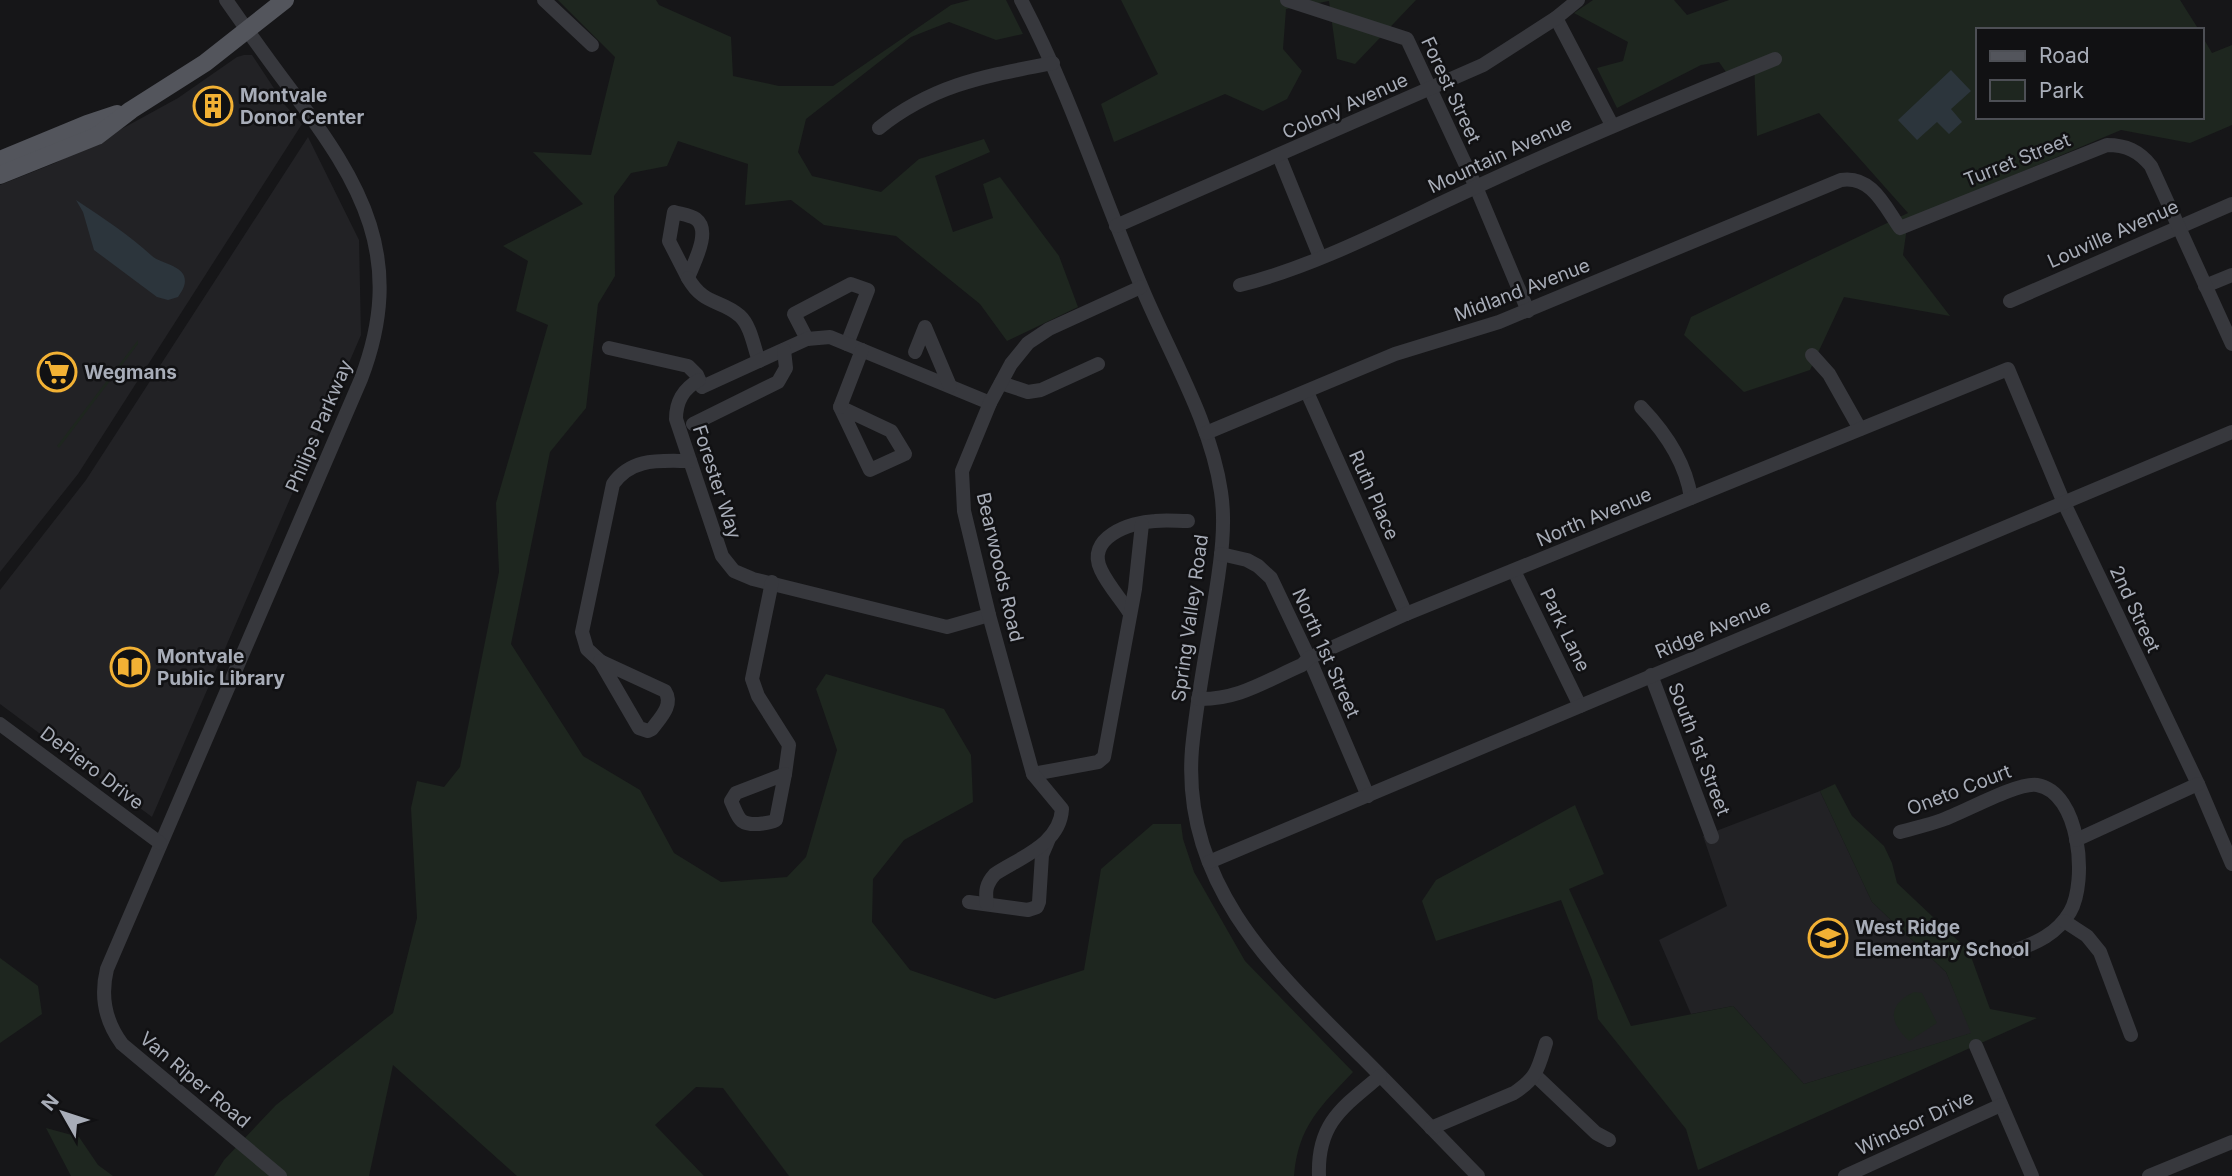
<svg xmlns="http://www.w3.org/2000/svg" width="2232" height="1176" font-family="Inter,sans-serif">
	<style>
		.built { fill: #222225 }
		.green { fill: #1e261f }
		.water { fill: #2c353c }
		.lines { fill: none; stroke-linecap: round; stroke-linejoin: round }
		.minor { stroke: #37383d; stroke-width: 14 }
		.major { stroke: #53555c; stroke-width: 18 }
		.labels { text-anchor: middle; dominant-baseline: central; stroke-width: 5; stroke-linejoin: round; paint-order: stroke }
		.street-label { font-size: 19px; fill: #a8adb8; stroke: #111113 }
		.poi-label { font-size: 19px; font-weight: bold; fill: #a8adb8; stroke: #111113; text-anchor: start }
	</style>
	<rect width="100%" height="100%" fill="#161618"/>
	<g class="built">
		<path d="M244,55h8l33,50 17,19 -224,350 -78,98v-387l55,-22 72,-37 51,-28 59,-41z"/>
		<path d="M308,137l51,103 2,95 -209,482 -152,-113v-114l86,-110z"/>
		<path d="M1820,791l52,111 74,70 26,61 -168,51 -71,-78 -42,8 -32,-74 68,-34 -24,-70z"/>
	</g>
	<g class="green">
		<path d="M558,0h98l3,5 72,32 2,39 46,10h54l118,-81 19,-5h36l17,34 -27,6 -47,-18 -38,15 -105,82 -8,33 14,24 69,16 38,-33 65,-20 6,13 -55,24 18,56 40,-14 -10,-34 17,-7 59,79 19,51 -71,34 -27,-37 -84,-68 -72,-11 -33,-25 -46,5 3,-41 -70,-23 -11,25 -36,7 -17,23 1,80 -17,28 -12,104 -36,44 -39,192 72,112 57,34 34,63 47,29 66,-5 19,-20 31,-107 -21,-61 10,-15 118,35 27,46 2,47 -69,38 -31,39 -1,43 38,48 85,29 89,-29 17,-101 52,-45h28l2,15 11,33 51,89 108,111c-32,34 -55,54 -59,104h-505l-66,-88 -27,-1 -41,38 49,51h-187l-124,-111 -24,111h-155l10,-16 52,-55 117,-92 24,-95 -6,-110 6,-27 27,6 16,-20 39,-195 -3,-69 52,-178 -32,-14 12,-50 -25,-15 80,-42 -50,-52 58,3 24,-98z"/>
		<path d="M1121,0h295l-61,64 -18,-5 -8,-58 -43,8 -3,40 19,22 -15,28 -24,12 -38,-17 -111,48 -13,-38 57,-30z"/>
		<path d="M1593,0h81l13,15 42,-15h451l19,30h-221v87h224v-81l10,17 20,-8v80l-42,18 -69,-13 -213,90 -5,35 47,61 -106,-19 -34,73 -66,22 -60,-57 7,-18 217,-104 -89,-100 -62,23 -3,-74 -28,10 -7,-10 -18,3 -84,43 -20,-40 26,-7 5,-19 -54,-29z"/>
		<path d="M138,340v4l-79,104 -2,-2z"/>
		<path d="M1835,784l17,32 32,30 8,17 5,20 72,68 21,58 47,9 -339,152 -12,-41 -88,-110 -6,-39 -31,-80 -125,41 -14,-40 14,-21 139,-75 29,69 -35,15 62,137 102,-20 71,78 167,-51 -25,-61 -74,-70 -52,-111z"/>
		<path d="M0,958l38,28 4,28 -42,29z"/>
		<path d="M1914,992l8,1 15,30 -28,18c-20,-19 -22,-36 5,-49z"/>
		<path d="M46,1128l33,9 19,28 15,11h-42z"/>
	</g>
	<g class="water">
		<path d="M1951,70l20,21 -20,18 11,13 -13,12 -12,-12 -20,18 -19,-20z"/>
		<path d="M76,200c26,17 53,35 76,56 8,7 28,9 32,20 3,8 -2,15 -6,21l-10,3 -11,-3 -63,-47 -11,-38z"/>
	</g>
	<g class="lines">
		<g class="minor">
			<path d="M226,0c21,30 43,61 65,90 71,94 116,169 70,289l-254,590c-7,28 -2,52 15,75l158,132"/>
			<path d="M544,0l48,45"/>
			<path d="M1021,0c49,93 80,192 121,288 27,65 69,134 79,204 5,32 0,67 -5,99 -8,53 -19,105 -24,158 -11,135 82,221 170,308 39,39 77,79 116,119"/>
			<path d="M1287,0l120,39 69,148 52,124"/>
			<path d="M1556,18l56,107"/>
			<path d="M879,128c55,-44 107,-52 174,-65"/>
			<path d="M1279,156l41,101"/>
			<path d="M674,212c7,2 17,3 22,7 16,12 -3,45 -8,59l-19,-37z"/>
			<path d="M1116,226l367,-161 73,-47 22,-18"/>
			<path d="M688,278c16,28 33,21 52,38 11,10 14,32 19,45"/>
			<path d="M1240,285c78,-19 163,-65 236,-98 99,-46 198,-87 299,-128"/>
			<path d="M2205,286l27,-11"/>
			<path d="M2010,301l222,-97"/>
			<path d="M807,339l-13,-25 57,-30 17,6 -21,54"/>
			<path d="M609,348l79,18 9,9 5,12 105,-48 23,-2 160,66"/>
			<path d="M915,352l10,-25 25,59"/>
			<path d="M1812,355l17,19 31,55"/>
			<path d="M699,380c-16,9 -23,21 -23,39l46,137 12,15 19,8 194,48 42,-12"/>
			<path d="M1001,383l27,9 13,-2 57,-26"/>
			<path d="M1307,392l99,222"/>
			<path d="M840,407l51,24 14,23 -35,16z"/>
			<path d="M840,407l22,-57"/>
			<path d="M1641,407c23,24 45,56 50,91"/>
			<path d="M693,424l85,-42 8,-14 -2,-18"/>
			<path d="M1206,433l189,-79 104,-32 342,-142c31,-5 44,27 59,48l207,-83c19,0 32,6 44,21l81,178"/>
			<path d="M1221,554l26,6 11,6 13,12 38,80 59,138"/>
			<path d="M1514,571l66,135"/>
			<path d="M772,582l-20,97 6,17 31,49 -4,29"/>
			<path d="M1129,612c-9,-14 -21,-27 -28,-42 -16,-32 29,-48 54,-49 11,-1 22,0 33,0"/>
			<path d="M600,661l-13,-12 -5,-17 31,-148c19,-27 47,-23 77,-23"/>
			<path d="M600,661l65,30c9,14 -5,27 -13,38l-4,2 -9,-3z"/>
			<path d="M1651,675l61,162"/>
			<path d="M1198,699c41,1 67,-18 104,-34l7,-7 97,-44 602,-245 56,134 134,281 34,80"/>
			<path d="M0,724l160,119"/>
			<path d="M785,774l-9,46c-6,3 -10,3 -17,4 -21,1 -20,-6 -28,-23l5,-8z"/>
			<path d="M1033,774l65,-12 6,-5 31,-168 7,-65"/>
			<path d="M1900,832c14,-4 28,-7 42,-12 21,-7 75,-38 95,-35 43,7 51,96 33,127 -13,22 -34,31 -56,39"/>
			<path d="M2076,840l122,-56"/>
			<path d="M1209,862l1023,-430"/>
			<path d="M969,902l59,8 9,-3 2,-5 3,-47 6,-14"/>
			<path d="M987,904c-2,-13 -1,-20 8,-30 26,-17 65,-30 67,-65l-29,-35 -44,-159 -25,-104 -2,-40 28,-68 21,-39 17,-21 21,-14 92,-42"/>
			<path d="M2064,921l23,15 13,16 31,83"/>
			<path d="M1976,1046l56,130"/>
			<path d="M1536,1076l60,57 13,7"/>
			<path d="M1431,1128l83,-35c23,-15 24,-24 32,-50"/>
			<path d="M1319,1176c-2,-53 24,-69 61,-100"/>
			<path d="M1845,1176l156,-71"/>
			<path d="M2149,1176l83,-34"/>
		</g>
		<g class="major">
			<path d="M0,160l87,-36 30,-10"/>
			<path d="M0,175l97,-39 34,-26 74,-47 80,-63"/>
		</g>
	</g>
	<defs>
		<symbol id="building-ring" viewBox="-11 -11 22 22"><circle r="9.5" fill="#111113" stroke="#f2b134" stroke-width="1.5"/><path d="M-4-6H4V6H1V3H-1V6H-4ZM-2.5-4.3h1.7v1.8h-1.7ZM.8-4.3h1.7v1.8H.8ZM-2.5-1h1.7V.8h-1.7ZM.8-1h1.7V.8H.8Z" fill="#f2b134"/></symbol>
		<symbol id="supermarket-ring" viewBox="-11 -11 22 22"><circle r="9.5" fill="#111113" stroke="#f2b134" stroke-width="1.5"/><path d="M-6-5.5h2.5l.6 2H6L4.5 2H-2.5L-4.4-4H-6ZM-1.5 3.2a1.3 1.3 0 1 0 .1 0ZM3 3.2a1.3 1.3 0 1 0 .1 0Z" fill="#f2b134"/></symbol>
		<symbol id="library-ring" viewBox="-11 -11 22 22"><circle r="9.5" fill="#111113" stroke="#f2b134" stroke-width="1.5"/><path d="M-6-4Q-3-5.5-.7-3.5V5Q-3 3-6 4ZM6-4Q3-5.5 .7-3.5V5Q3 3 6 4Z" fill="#f2b134"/></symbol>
		<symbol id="school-ring" viewBox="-11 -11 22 22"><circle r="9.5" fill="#111113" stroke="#f2b134" stroke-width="1.5"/><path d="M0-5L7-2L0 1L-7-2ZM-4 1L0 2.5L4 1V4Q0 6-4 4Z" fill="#f2b134"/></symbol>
	</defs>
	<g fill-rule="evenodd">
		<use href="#building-ring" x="191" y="84" width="44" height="44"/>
		<use href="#supermarket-ring" x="35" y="350" width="44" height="44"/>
		<use href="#library-ring" x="108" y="645" width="44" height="44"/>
		<use href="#school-ring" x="1806" y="916" width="44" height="44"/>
	</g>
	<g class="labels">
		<g class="street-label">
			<text transform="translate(1451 90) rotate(65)">Forest Street</text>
			<text transform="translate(1345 106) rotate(-24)">Colony Avenue</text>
			<text transform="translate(1500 155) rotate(-25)">Mountain Avenue</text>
			<text transform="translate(2017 160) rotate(-22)">Turret Street</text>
			<text transform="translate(2113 234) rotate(-24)">Louville Avenue</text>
			<text transform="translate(1522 290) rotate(-21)">Midland Avenue</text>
			<text transform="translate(319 426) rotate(-67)">Philips Parkway</text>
			<text transform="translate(717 482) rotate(72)">Forester Way</text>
			<text transform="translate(1374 495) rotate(66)">Ruth Place</text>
			<text transform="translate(1594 517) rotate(-23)">North Avenue</text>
			<text transform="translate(1000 567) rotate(77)">Bearwoods Road</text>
			<text transform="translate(2135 609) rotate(65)">2nd Street</text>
			<text transform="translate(1190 618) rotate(-82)">Spring Valley Road</text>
			<text transform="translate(1713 629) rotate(-23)">Ridge Avenue</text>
			<text transform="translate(1565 630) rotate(64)">Park Lane</text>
			<text transform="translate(1326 653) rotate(66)">North 1st Street</text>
			<text transform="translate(1699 749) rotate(69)">South 1st Street</text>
			<text transform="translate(92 768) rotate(37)">DePiero Drive</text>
			<text transform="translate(1959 790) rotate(-21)">Oneto Court</text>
			<text transform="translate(195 1080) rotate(40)">Van Riper Road</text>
			<text transform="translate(1915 1123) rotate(-25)">Windsor Drive</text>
		</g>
		<g class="poi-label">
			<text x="240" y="95">Montvale<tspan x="240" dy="22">Donor Center</tspan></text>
			<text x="84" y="372">Wegmans</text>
			<text x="157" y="656">Montvale<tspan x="157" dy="22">Public Library</tspan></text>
			<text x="1855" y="927">West Ridge<tspan x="1855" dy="22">Elementary School</tspan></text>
		</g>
	</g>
	<rect x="1976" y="28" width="228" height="91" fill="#111113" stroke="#4d4f55" stroke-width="2"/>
	<rect x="1990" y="51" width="35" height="10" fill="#53555c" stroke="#4d4f55" stroke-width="2"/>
	<text x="2039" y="63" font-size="21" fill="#a8adb8">Road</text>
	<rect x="1990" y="80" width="35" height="21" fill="#1e261f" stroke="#4d4f55" stroke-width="2"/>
	<text x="2039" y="98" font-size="21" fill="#a8adb8">Park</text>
	<g transform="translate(63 1113) rotate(309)" stroke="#111113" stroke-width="5" paint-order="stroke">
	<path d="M0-5L12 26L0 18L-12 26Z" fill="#a8adb8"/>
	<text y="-10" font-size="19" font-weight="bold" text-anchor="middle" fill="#a8adb8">N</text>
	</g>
</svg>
